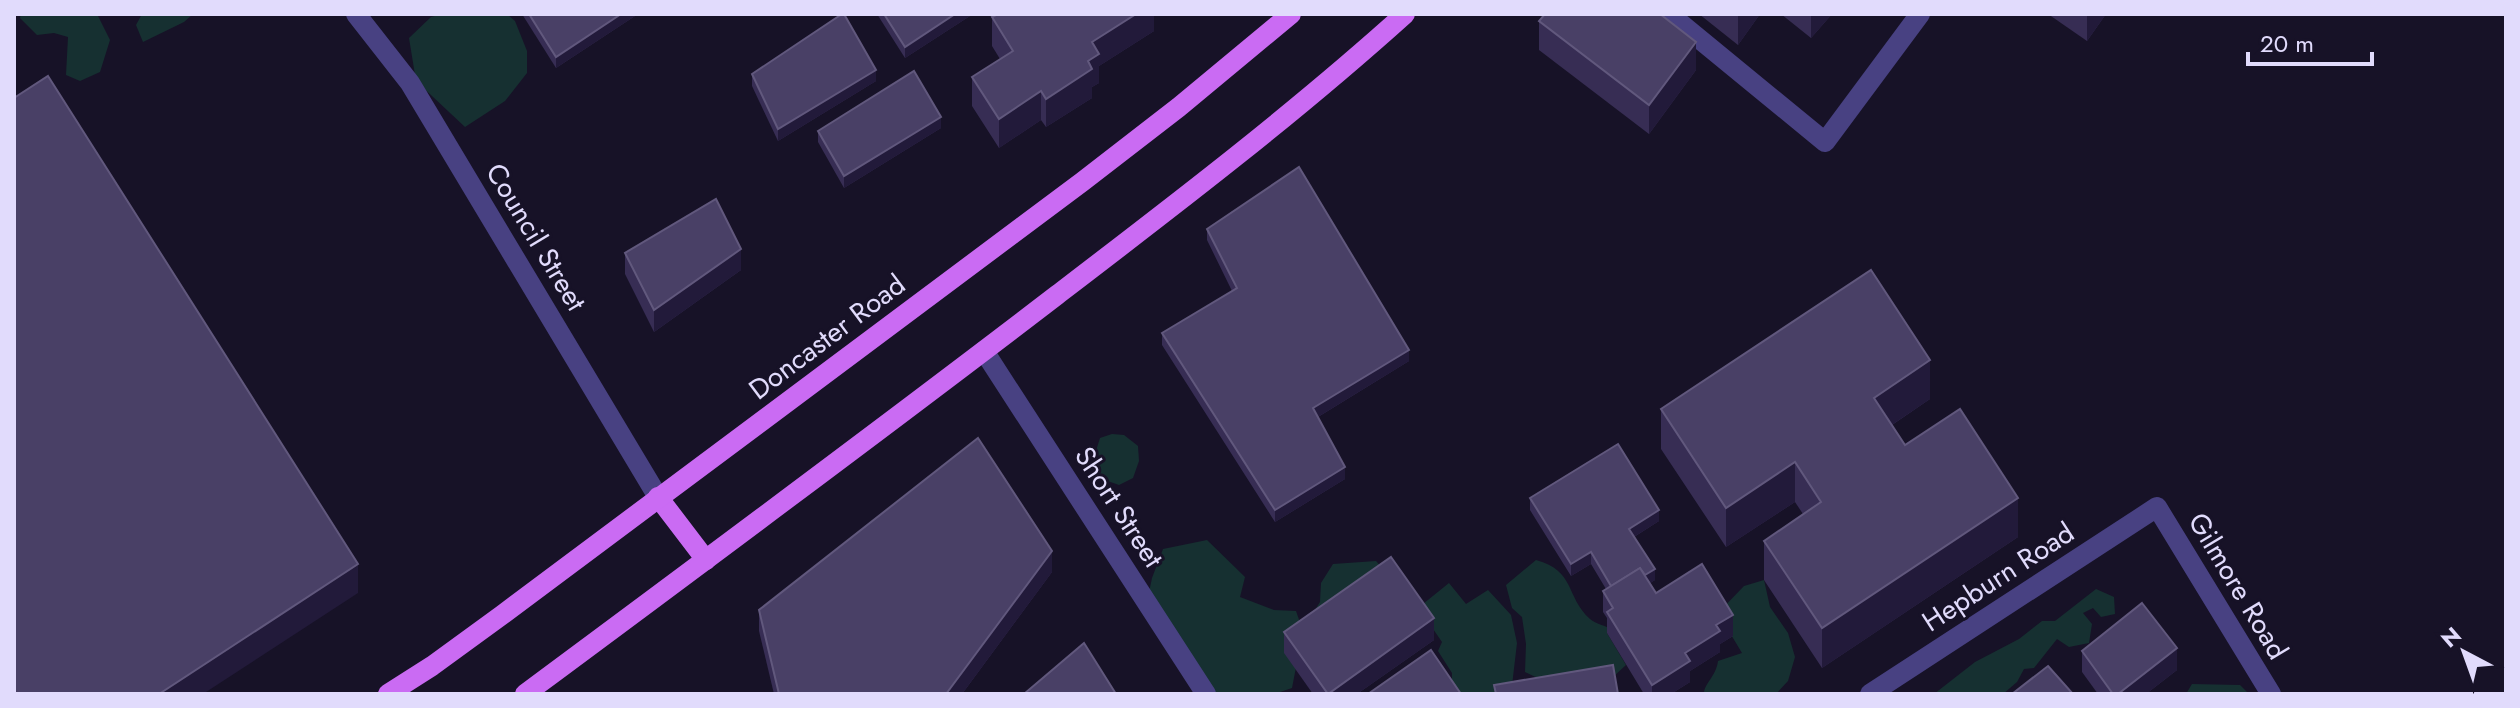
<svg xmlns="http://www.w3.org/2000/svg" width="2520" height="708" font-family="Jost,sans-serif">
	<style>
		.green { fill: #163031 }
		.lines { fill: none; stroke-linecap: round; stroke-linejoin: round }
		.service { stroke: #484182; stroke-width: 20 }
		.minor { stroke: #484182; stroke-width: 20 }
		.primary { stroke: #ca6bf3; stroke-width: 20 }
		.wall { fill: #372d54 }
		.shaded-wall { fill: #221a3a }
		.building { fill: #494066; stroke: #61587d; stroke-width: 2 }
		.labels { text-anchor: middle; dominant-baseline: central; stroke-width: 6; stroke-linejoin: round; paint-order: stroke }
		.street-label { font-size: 28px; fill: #e1dbfc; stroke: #171227 }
	</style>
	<rect width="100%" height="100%" fill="#171227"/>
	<g class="green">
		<path d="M21,14h76l13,26 -10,32 -20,9 -14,-6 2,-38 -14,-4 -17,2 -17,-17z"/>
		<path d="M142,14h51l-9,8 -41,20 -7,-17z"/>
		<path d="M442,14h65l8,7 12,30v22l-22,28 -40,26 -49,-46 -7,-43 22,-21z"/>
		<path d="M1112,434l12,1 14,11 1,15 -6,17 -14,7 -17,-6 -11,-12 9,-29z"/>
		<path d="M1207,540l38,37 -5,20 34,13 22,1 7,20 -11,57 -12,4 1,2h-80l-55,-87 6,-29 11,-29z"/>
		<path d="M1536,560c40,11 29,36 54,59 6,5 15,7 23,10l-6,4 19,32 -13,12 -69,4 -19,-9 1,-28 -4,-27 -10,-9 -6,-23z"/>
		<path d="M1376,561l15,17 -78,35 7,-11 1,-19 12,-19z"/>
		<path d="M1764,580l6,27 18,26 7,24 -7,24 -12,13h-72c0,-11 12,-17 14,-33l24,-8 -24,-40 26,-27z"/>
		<path d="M1449,583l17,21 22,-14 23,25 6,28 -6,51h-59v-21l-14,-22 4,-9 -13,-19 -6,-19z"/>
		<path d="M2096,589l18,8 1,17 -14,3 -8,-9 -10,5 9,11 -3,19 -20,4 -12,-8 -23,29 -10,1 -7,13 -14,12h-69l41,-32 44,-23 23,-18h13z"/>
		<path d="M2192,684l48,1 9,9h-63z"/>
	</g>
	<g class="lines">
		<path class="service" d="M1669,14l156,128 95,-128"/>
		<g class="minor">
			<path d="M356,14l54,69 248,414"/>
			<path d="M984,351l222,343"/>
			<path d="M1870,694l287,-187 114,187"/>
		</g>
		<g class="primary">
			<path d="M658,497l48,63"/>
			<path d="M388,694l44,-28 70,-51 580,-433 97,-75 112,-93"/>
			<path d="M525,694c178,-132 356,-264 532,-399 119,-91 237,-181 348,-281"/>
		</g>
	</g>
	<g class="wall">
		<path d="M522,14h116l-82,54z"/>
		<path d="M877,14h96l-68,44z"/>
		<path d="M1154,14v17l-55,35v17l-7,4v11l-46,29 -5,-7 -42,28 -27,-42v-29l28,-18 -8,-13v-29z"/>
		<path d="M1699,14h61l-22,31z"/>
		<path d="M1781,14h51l-21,24z"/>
		<path d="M2048,14h58l-19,27z"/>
		<path d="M1539,21l157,49 -47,64 -110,-84z"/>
		<path d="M752,74l124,7 -98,60 -26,-55z"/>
		<path d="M941,128l-97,60 -26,-46v-11z"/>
		<path d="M1207,229l202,132 -91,56 27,62 -70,43 -113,-177v-12l70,-42 -25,-51z"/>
		<path d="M625,253l116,17 -87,62 -29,-58z"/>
		<path d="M1930,399l-38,26 13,20 113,92 -196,131 -58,-88v-39l39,-27 -8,-12 -69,45 -65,-98v-40z"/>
		<path d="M1530,498l129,23 -25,16 21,43 -5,3 6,10 77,43 -13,8v8l-30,19v11l-19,12h-27l-37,-61v-15l-4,-6v-21l3,-2 -15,-25 -20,12 -41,-66z"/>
		<path d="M1052,572l-90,122h-188l-15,-63v-21z"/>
		<path d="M1284,632l150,8 -77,54h-44l-29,-41z"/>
		<path d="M2082,651l95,19 -31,24h-48l-16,-22z"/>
	</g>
	<g class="shaded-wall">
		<path d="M621,14h17l-82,54v-11z"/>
		<path d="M955,14h18l-68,44v-11z"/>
		<path d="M1136,14h18v17l-55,35v17l-7,4v11l-46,29v-28l42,-38 4,-19z"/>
		<path d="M1740,14h20l-22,31v-29z"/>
		<path d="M1811,14h21l-21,24z"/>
		<path d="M2087,14h19l-19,27z"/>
		<path d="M1696,42v28l-47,64v-29z"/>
		<path d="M876,70v11l-98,60v-12z"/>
		<path d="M1041,91v29l-42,28v-29z"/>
		<path d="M941,117v11l-97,60v-12z"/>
		<path d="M741,249v21l-87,62v-22z"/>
		<path d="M1409,350v11l-96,59v-12z"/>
		<path d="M1930,360v39l-56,38v-39z"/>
		<path d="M1795,462v40l-69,45v-39z"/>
		<path d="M1345,467v12l-70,43v-12z"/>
		<path d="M2018,498v39l-196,131v-40z"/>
		<path d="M1659,510v11l-30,19v-11z"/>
		<path d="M1052,551v21l-90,122h-16z"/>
		<path d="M1591,552v12l-20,12v-12z"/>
		<path d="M358,564v29l-155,101h-44z"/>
		<path d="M1655,569v11l-39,24v-11z"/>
		<path d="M1733,615v21l-13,8v8l-30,19v11l-19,12h-19v-9l64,-60z"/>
		<path d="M1434,618v22l-77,54h-29z"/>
		<path d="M2177,648v22l-31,24h-28z"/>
	</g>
	<g class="building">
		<path d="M529,14h92l-65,43z"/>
		<path d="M842,14h2l32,56 -98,59 -26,-55z"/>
		<path d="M884,14h71l-50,33z"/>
		<path d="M998,14h138l-44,28 7,12 -11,7 4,8 -46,30 -5,-8 -42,28 -27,-42 41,-26 -21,-34z"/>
		<path d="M1545,14h115l36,28 -47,63 -110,-84z"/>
		<path d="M914,71l27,46 -97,59 -26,-45z"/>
		<path d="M48,76l310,488 -199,130h-145v-596z"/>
		<path d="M1299,167l110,183 -96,58 32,59 -70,43 -113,-177 75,-45 -30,-59z"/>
		<path d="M716,199l25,50 -87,61 -29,-57z"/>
		<path d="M1871,270l59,90 -56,38 31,47 55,-36 58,89 -196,130 -58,-87 57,-39 -26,-40 -69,46 -65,-99z"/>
		<path d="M978,438l74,113 -106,143h-167l-20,-84z"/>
		<path d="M1618,444l41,66 -30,19 26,40 -10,6 -5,-7 -29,18 -20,-34 -20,12 -41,-66z"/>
		<path d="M1391,557l43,61 -106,76 -44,-62z"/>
		<path d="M1702,564l31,51 -17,10 4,6 -35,22 5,8 -38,24 -45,-73 6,-4 -10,-17 37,-23 16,25z"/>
		<path d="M2142,603l35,45 -59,46h-5l-31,-43z"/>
		<path d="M1084,643l32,51h-92z"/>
		<path d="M1431,650l30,44h-93z"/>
		<path d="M1613,665l5,29h-122l-2,-9z"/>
		<path d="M2048,666l25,28h-61z"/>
	</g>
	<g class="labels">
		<g class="street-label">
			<text transform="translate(536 237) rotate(59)">Council Street</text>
			<text transform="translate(827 337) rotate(-37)">Doncaster Road</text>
			<text transform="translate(1119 507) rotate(57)">Short Street</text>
			<text transform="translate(1998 577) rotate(-33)">Hepburn Road</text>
			<text transform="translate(2238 586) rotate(59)">Gilmore Road</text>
		</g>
	</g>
	<rect width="2520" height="708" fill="none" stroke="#e1dbfc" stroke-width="32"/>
	<g transform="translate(2464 652) rotate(319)" stroke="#171227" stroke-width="6" paint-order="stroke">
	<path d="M0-6L14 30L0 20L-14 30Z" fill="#e1dbfc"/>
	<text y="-12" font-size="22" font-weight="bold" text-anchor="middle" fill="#e1dbfc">N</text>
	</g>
	<path d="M2248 52v12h124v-12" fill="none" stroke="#e1dbfc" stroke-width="4"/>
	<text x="2260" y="52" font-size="24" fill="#e1dbfc" stroke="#171227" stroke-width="6" paint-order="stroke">20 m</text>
</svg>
